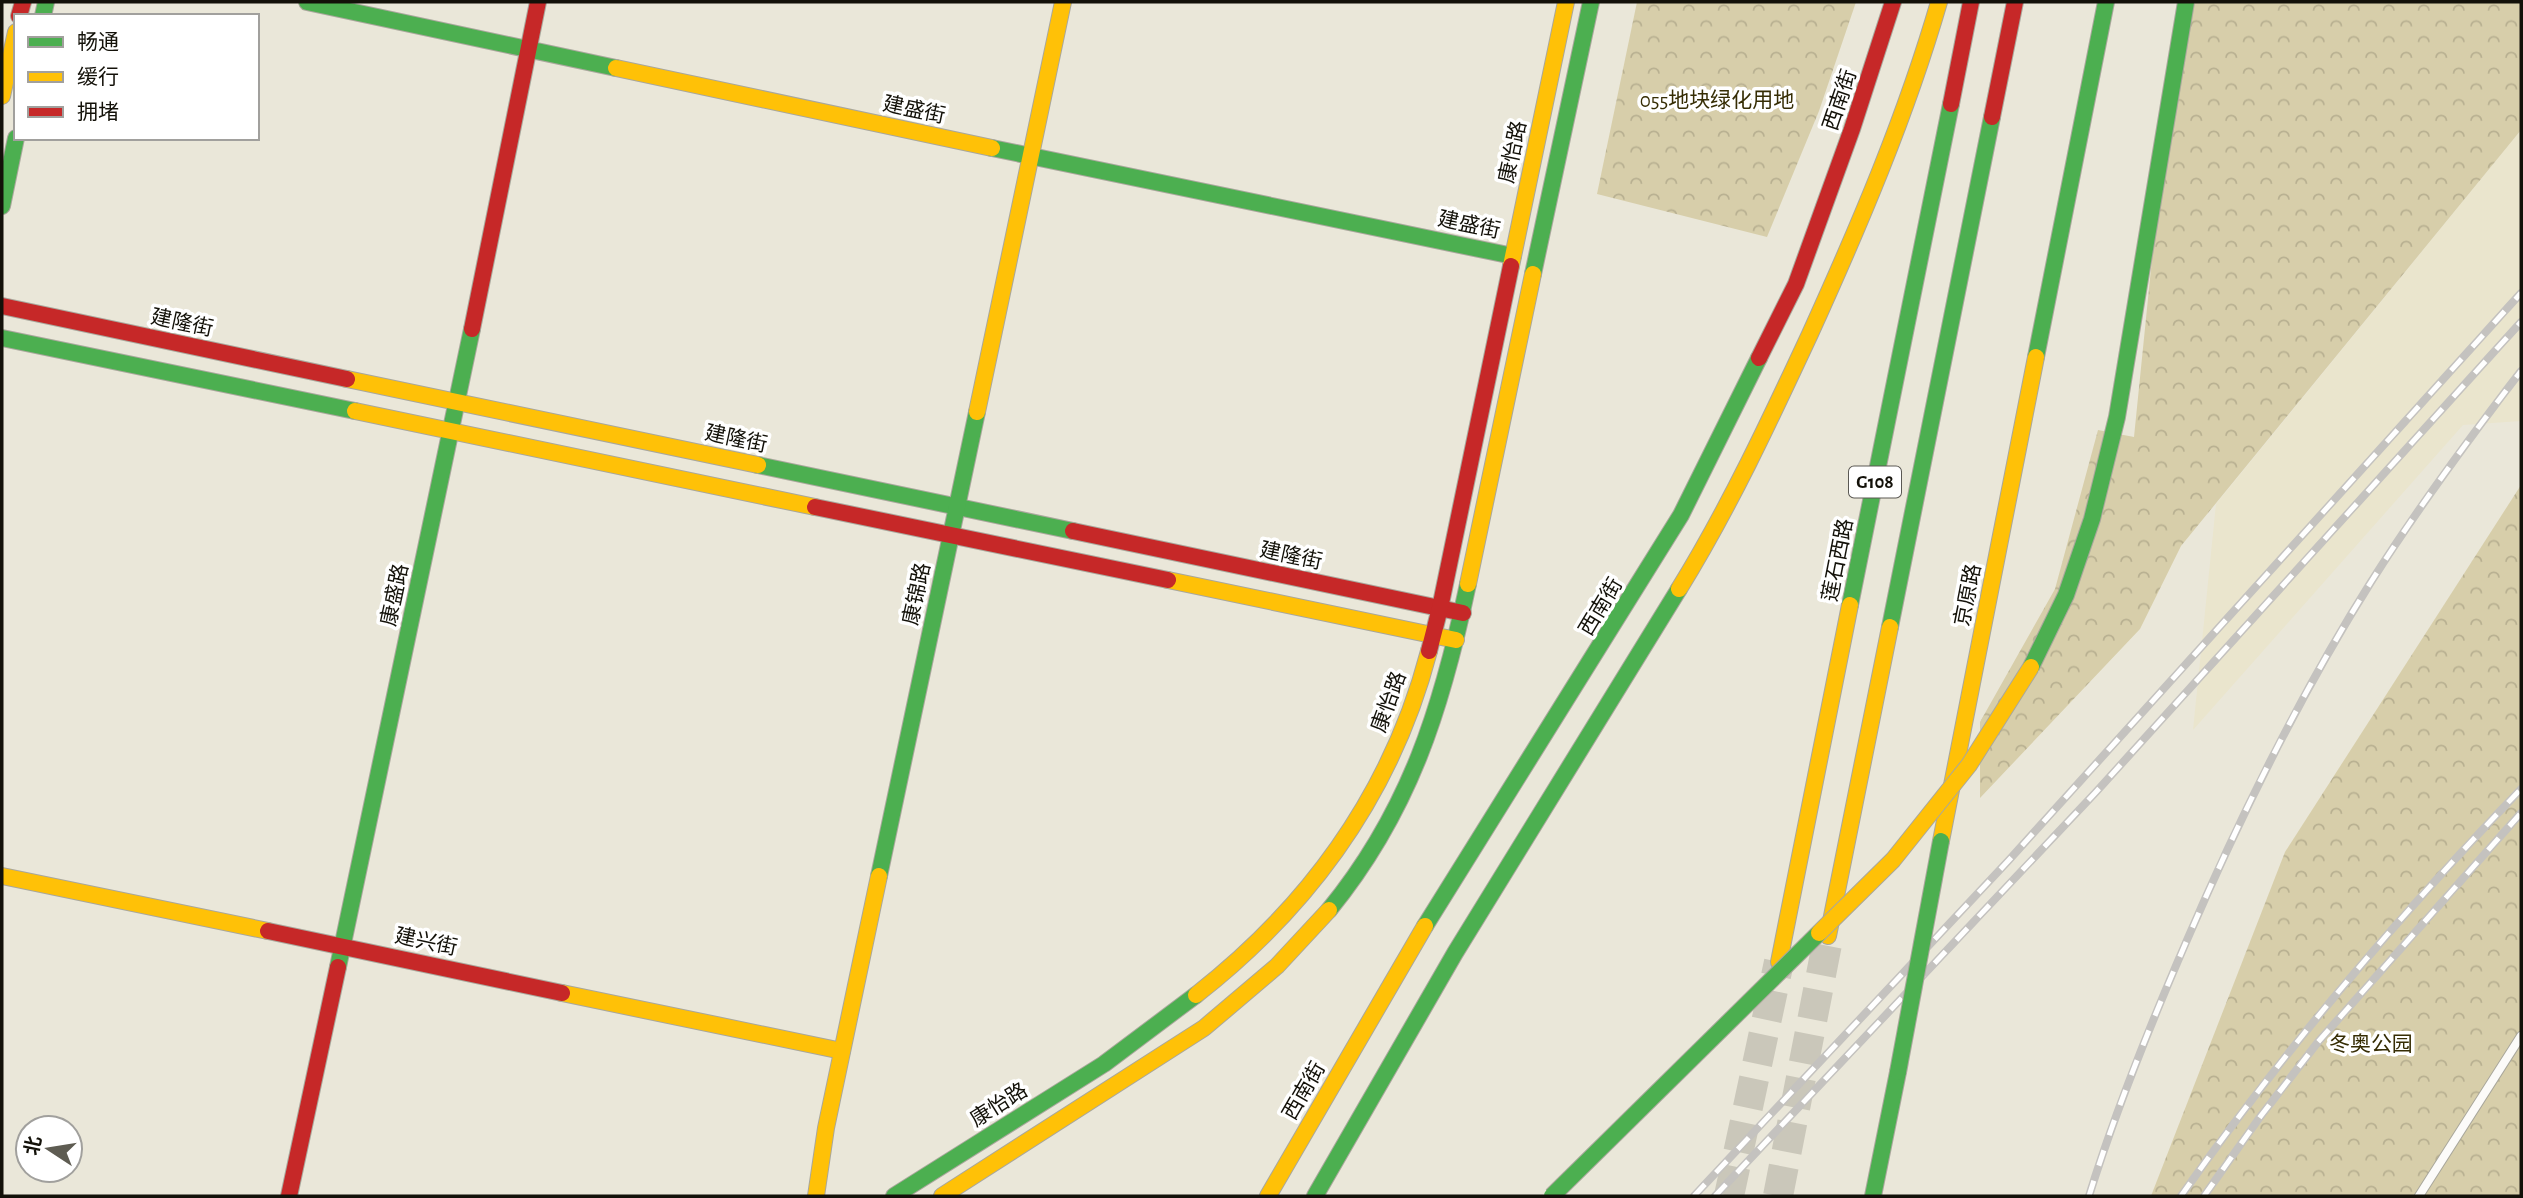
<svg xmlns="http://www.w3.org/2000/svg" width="2523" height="1198" font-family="'Alegreya Sans','Noto Sans SC',sans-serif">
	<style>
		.built { fill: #eae5cd }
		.forest { fill: url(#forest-crowns) }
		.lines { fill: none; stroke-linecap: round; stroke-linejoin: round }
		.highway-tunnel { stroke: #cac7ba; stroke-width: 30; stroke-dasharray: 30 15; stroke-linecap: butt }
		.lane-casing { stroke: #a9a79c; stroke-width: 10 }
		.fast-casing { stroke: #a9a79c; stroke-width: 18 }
		.slow-casing { stroke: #a9a79c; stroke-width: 18 }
		.jam-casing { stroke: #a9a79c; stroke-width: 18 }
		.lane { stroke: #fcfbf9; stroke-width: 8 }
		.fast { stroke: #4caf50; stroke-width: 16 }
		.slow { stroke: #ffc107; stroke-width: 16 }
		.jam { stroke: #c62828; stroke-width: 16 }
		.rail-casing { stroke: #c4c2bf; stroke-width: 8 }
		.rail { stroke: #fff; stroke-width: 5; stroke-dasharray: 16; stroke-linecap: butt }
		.fast-bridge-casing { stroke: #a9a79c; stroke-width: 18; stroke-linecap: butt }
		.slow-bridge-casing { stroke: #a9a79c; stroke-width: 18; stroke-linecap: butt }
		.fast-bridge { stroke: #4caf50; stroke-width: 16 }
		.slow-bridge { stroke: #ffc107; stroke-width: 16 }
		.labels { text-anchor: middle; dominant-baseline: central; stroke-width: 7; stroke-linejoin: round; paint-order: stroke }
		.shield { fill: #fff; stroke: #5a5853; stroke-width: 2 }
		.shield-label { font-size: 19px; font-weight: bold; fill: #131109 }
		.park-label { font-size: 21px; fill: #362d04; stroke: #fff }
		.street-label { font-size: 21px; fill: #131109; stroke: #fff }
	</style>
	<defs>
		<pattern id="forest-crowns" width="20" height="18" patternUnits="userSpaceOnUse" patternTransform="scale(1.75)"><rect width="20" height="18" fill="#d7ceaa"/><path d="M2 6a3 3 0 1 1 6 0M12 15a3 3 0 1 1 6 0" fill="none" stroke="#b8b091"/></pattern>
	</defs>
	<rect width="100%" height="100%" fill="#eae7d9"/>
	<path class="built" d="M2521,130v291l-58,4 -270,305 23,-226z"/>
	<g class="forest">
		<path d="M1637,2h219l-37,109 -52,126 -170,-43z"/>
		<path d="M2178,2h343v128l-340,416 -41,83 -160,169v-76l75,-133 43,-159 36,7z"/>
		<path d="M2521,485v711h-370l134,-344z"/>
	</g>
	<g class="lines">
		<g class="highway-tunnel">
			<path d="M1729,1196l50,-234"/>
			<path d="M1778,1196l49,-252"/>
		</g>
		<defs>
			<path id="lane" d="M2419,1196l102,-160"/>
			<g id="fast">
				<path d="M307,2l309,66"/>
				<path d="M43,16l3,-14"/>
				<path d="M992,148l521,108"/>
				<path d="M2,206l14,-68"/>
				<path d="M1533,274l58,-272"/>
				<path d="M2,338l353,73"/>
				<path d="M2036,357l70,-355"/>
				<path d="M758,465l315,66"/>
				<path d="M1850,605l101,-501"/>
				<path d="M1890,627l102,-510"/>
				<path d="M879,876l98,-464"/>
				<path d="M1329,910c81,-99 113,-203 139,-326"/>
				<path d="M1425,926l256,-411 78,-157"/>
				<path d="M338,967l134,-638"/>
				<path d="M894,1196l210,-132 92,-69"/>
				<path d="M1315,1196l140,-243 224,-364"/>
				<path d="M1873,1196l25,-124"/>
			</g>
			<g id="slow">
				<path d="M616,68l376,80"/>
				<path d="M2,96l14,-64"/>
				<path d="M1511,266l55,-264"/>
				<path d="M347,379l411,86"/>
				<path d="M355,411l460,96"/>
				<path d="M977,412l86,-410"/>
				<path d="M1168,580l288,60"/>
				<path d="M1468,584l65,-310"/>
				<path d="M1679,589c50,-81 91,-169 131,-255 49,-108 96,-218 129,-332"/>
				<path d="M1941,841l95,-484"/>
				<path d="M2,876l266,55"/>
				<path d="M1828,936l62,-309"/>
				<path d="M1779,962l71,-357"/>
				<path d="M562,993l280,58"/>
				<path d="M1196,995c115,-90 196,-202 233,-344"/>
				<path d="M816,1196l10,-68 53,-252"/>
				<path d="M942,1196l262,-168 73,-62 52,-56"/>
				<path d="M1268,1196l157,-270"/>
			</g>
			<g id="jam">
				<path d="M19,16l4,-14"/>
				<path d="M1951,104l20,-102"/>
				<path d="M1992,117l23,-115"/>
				<path d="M2,306l345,73"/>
				<path d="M472,329l66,-327"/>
				<path d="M1759,358l37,-74 56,-155 41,-127"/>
				<path d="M815,507l353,73"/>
				<path d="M1073,531l390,82"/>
				<path d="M1429,651l11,-43 71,-342"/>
				<path d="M268,931l294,62"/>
				<path d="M289,1196l49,-229"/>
			</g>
		</defs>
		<use href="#lane" class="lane-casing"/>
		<use href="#fast" class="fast-casing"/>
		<use href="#slow" class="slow-casing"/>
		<use href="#jam" class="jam-casing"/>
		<use href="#lane" class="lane"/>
		<use href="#fast" class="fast"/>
		<use href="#slow" class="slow"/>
		<use href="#jam" class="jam"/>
		<defs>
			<g id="rail">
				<path d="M1694,1196l315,-336 512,-567"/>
				<path d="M1715,1196l381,-404 425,-470"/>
				<path d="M2089,1196c27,-87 62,-173 98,-256 53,-123 112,-244 184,-358 46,-73 97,-142 150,-211"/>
				<path d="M2181,1196c102,-145 217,-279 340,-407"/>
				<path d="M2204,1196l56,-79 58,-75 203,-229"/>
			</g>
		</defs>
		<use href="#rail" class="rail-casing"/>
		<use href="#rail" class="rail"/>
		<defs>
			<g id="fast-bridge">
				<path d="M2031,667l35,-72 26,-76 25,-102 69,-415"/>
				<path d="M1898,1072l43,-231"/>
				<path d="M1552,1196l267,-263"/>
			</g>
			<path id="slow-bridge" d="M1819,933l74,-73 76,-95 62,-98"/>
		</defs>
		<use href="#fast-bridge" class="fast-bridge-casing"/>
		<use href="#slow-bridge" class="slow-bridge-casing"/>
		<use href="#fast-bridge" class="fast-bridge"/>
		<use href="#slow-bridge" class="slow-bridge"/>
	</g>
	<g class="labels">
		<rect class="shield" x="1849" y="466.5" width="52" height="31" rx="5"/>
		<g class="shield-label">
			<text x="1875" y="482">G108</text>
		</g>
		<g class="park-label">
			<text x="1717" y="100">055地块绿化用地</text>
			<text x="2371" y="1044">冬奥公园</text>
		</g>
		<g class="street-label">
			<text transform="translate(1840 100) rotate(-71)">西南街</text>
			<text transform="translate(914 110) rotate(12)">建盛街</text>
			<text transform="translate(1513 152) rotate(-78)">康怡路</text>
			<text transform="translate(1469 225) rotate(12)">建盛街</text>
			<text transform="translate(182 323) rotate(12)">建隆街</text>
			<text transform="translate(736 439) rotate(12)">建隆街</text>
			<text transform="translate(1291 556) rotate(12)">建隆街</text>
			<text transform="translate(1838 560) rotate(-79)">莲石西路</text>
			<text transform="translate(917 594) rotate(-78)">康锦路</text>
			<text transform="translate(395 595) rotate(-78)">康盛路</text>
			<text transform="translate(1968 595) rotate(-79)">京原路</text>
			<text transform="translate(1601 607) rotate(-59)">西南街</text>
			<text transform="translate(1389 702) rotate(-70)">康怡路</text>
			<text transform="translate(426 942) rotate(12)">建兴街</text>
			<text transform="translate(1304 1091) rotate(-60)">西南街</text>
			<text transform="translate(999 1105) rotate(-32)">康怡路</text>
		</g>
	</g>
	<rect width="2523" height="1198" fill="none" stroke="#131109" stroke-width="7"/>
	<rect x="14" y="14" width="245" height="126" fill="#ffffff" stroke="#a1a09d" stroke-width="2"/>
	<rect x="28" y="37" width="35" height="10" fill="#4caf50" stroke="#a1a09d" stroke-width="2"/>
	<text x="77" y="49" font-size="21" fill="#131109">畅通</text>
	<rect x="28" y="72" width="35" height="10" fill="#ffc107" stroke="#a1a09d" stroke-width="2"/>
	<text x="77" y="84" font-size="21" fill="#131109">缓行</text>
	<rect x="28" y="107" width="35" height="10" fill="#c62828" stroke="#a1a09d" stroke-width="2"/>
	<text x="77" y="119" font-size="21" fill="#131109">拥堵</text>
	<g transform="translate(49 1149) rotate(282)"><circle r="33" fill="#ffffff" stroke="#a1a09d" stroke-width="2"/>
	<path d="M0-5L12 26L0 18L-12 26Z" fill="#5e5c52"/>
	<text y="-10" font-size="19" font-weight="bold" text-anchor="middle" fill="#131109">北</text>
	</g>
</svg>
